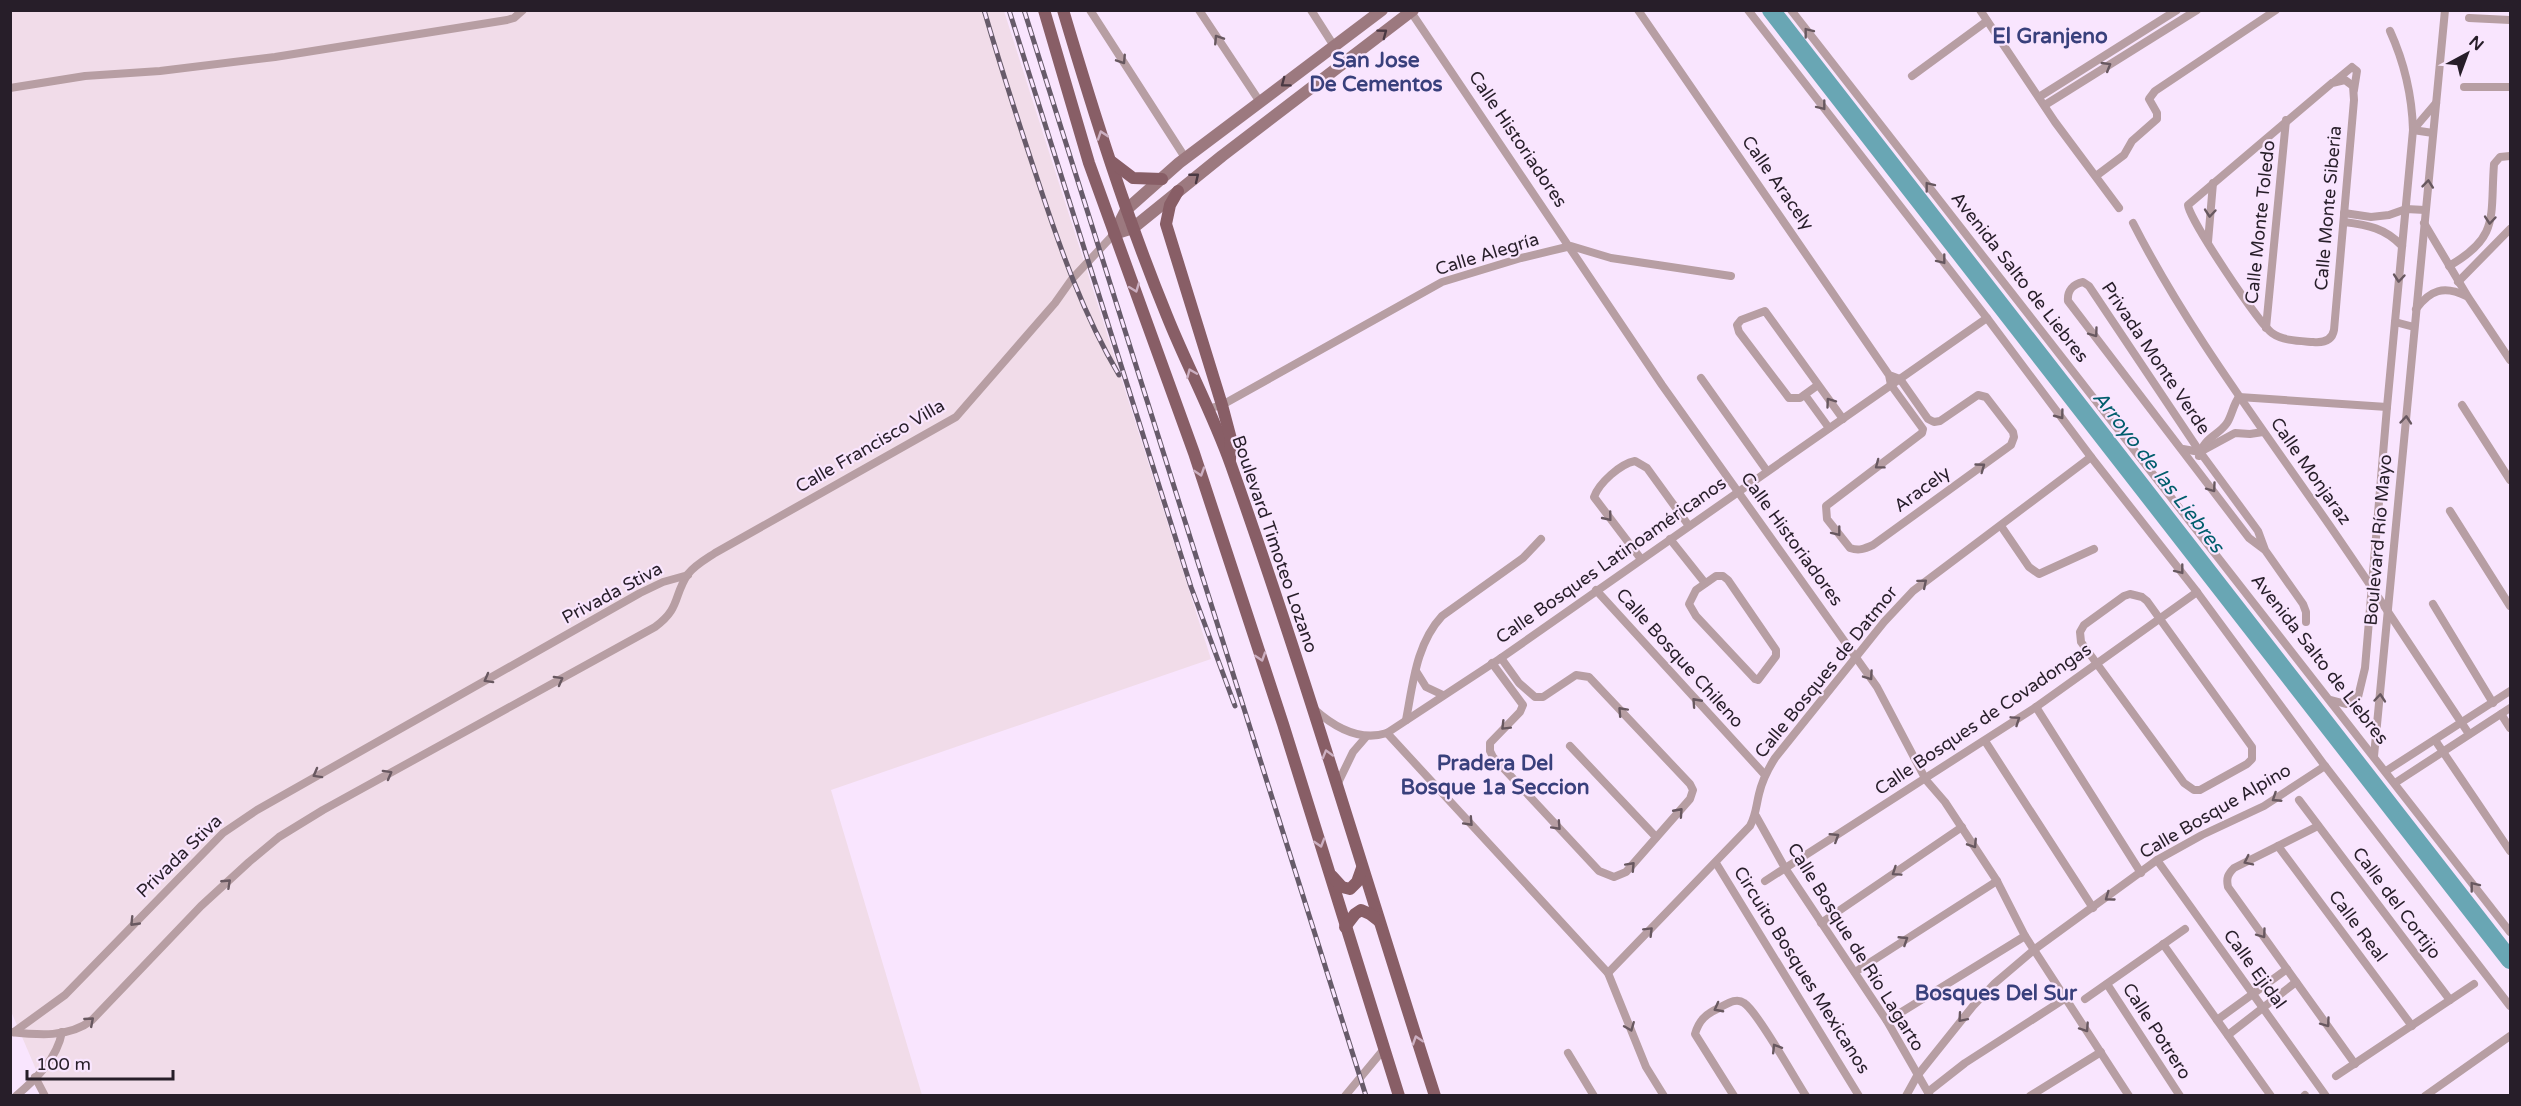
<svg xmlns="http://www.w3.org/2000/svg" width="2521" height="1106" font-family="'Varela Round',sans-serif">
	<style>
		.industrial { fill: #f1dce9 }
		.lines { fill: none; stroke-linecap: round; stroke-linejoin: round }
		.river { stroke: #69a6b4; stroke-width: 18 }
		.street { stroke: #b79ea3; stroke-width: 8 }
		.secondary { stroke: #9c797f; stroke-width: 12 }
		.primary { stroke: #885e66; stroke-width: 12 }
		.rail-casing { stroke: #675b6a; stroke-width: 5 }
		.rail { stroke: #f9e5fe; stroke-width: 3; stroke-dasharray: 9; stroke-linecap: butt }
		.oneway { stroke: #685860 }
		.oneway2 { stroke: #4a3943 }
		.oneway3 { stroke: #ccafc1 }
		.labels { text-anchor: middle; dominant-baseline: central; stroke-width: 4.5; stroke-linejoin: round; paint-order: stroke }
		.street-label { font-size: 18px; fill: #271e29; stroke: #f9e5fe }
		.water-label { font-size: 20px; font-style: italic; fill: #015d6c; stroke: #f9e5fe }
		.quarter-label { font-size: 21px; font-weight: bold; fill: #39407c; stroke: #f9e5fe }
	</style>
	<rect width="100%" height="100%" fill="#f9e5fe"/>
	<path class="industrial" d="M10,11h994l207,648 -380,131 91,305 -521,1 -1,-3 -3,3 -350,-1 -37,-86z"/>
	<g class="lines">
		<path class="river" d="M1771,10l739,950"/>
		<g class="street">
			<path d="M1090,10l96,149"/>
			<path d="M1199,10l61,92"/>
			<path d="M1311,10l23,36"/>
			<path d="M1638,10l251,365 2,10 32,44 -1,4 -96,73 1,13 23,29c9,3 14,1 23,-3l138,-100 3,-8 -1,-5 -27,-35 -8,-2 -38,26 -6,1 -6,-3 -28,-40 -11,-4"/>
			<path d="M1748,10l239,308 104,139 106,135 128,174 185,240"/>
			<path d="M1791,10l719,922"/>
			<path d="M1980,10l75,112 64,86"/>
			<path d="M1411,12l251,373 215,302 49,93 19,22 52,79 28,55 104,160"/>
			<path d="M2469,18l41,2"/>
			<path d="M2390,31c15,33 22,64 23,99l20,3"/>
			<path d="M1912,76l75,-55"/>
			<path d="M2345,80l8,6 1,14 -20,230c-2,11 -11,13 -21,12 -13,-1 -30,-1 -41,-9 -13,-9 -83,-114 -84,-128l144,-122z"/>
			<path d="M2335,81l17,-14 5,4 -3,19"/>
			<path d="M2464,87h46"/>
			<path d="M10,88l75,-12 75,-5 115,-14 232,-37 7,-2 9,-8"/>
			<path d="M2039,97l138,-87"/>
			<path d="M2045,105l152,-95"/>
			<path d="M2096,176l28,-21 8,-14 25,-22v-6l-8,-14 6,-8 121,-81"/>
			<path d="M2344,213l27,4 18,-2 17,-6 19,1"/>
			<path d="M2344,222c24,3 41,6 58,24"/>
			<path d="M2133,223c51,100 119,191 183,283 53,75 102,152 153,228"/>
			<path d="M2424,223l44,74 42,63"/>
			<path d="M2208,242l5,-59"/>
			<path d="M2449,266c51,-29 41,-49 45,-102l6,-7 10,-1"/>
			<path d="M2458,282l52,-53"/>
			<path d="M2416,309c14,-19 28,-24 50,-13"/>
			<path d="M2395,322l19,5"/>
			<path d="M2266,328l20,-208"/>
			<path d="M1701,378l66,93"/>
			<path d="M1818,385l-18,13h-11l-50,-66 -2,-7 4,-5 24,-9 78,108"/>
			<path d="M1805,395l24,33"/>
			<path d="M2462,405l48,75"/>
			<path d="M1207,409l15,-4 220,-123 79,-24 50,-12 40,12 120,18"/>
			<path d="M2183,449l17,3 35,-19 15,1 13,-2"/>
			<path d="M2199,456c5,-19 19,-20 28,-33 5,-8 6,-18 12,-26l148,10"/>
			<path d="M2450,511l60,95"/>
			<path d="M2001,526l28,41 10,7 55,-25"/>
			<path d="M1670,539l35,44"/>
			<path d="M2265,550l-16,-12 -181,-237c-1,-10 5,-17 15,-19l6,4 111,166 58,79 7,19 38,54 3,8v10"/>
			<path d="M1641,559l-47,-62c5,-14 26,-33 41,-36l12,7 42,58"/>
			<path d="M1716,576h7l5,4 48,70v6l-18,24 -3,-1 -59,-63 -7,-12 7,-14z"/>
			<path d="M1596,590l169,185"/>
			<path d="M2130,594l12,3 5,4 105,146v12l-5,5 -47,26h-6l-10,-7 -103,-141 -1,-10 4,-7 40,-29z"/>
			<path d="M2433,604l60,99"/>
			<path d="M1492,663l31,42 -3,7 -30,31v8l3,6 106,114 15,6 12,-5 64,-73 3,-9 -3,-6 -101,-107 -13,-2 -33,22h-8l-16,-14 -18,-25"/>
			<path d="M1416,671l10,16 17,8"/>
			<path d="M2331,700l15,4 12,-7 7,-29 22,-261 26,-277 23,-27"/>
			<path d="M2036,707l105,166"/>
			<path d="M1314,709c20,18 45,33 73,24l114,-75 486,-340"/>
			<path d="M2501,714l9,14"/>
			<path d="M1406,720c7,-36 10,-76 36,-104l81,-58 18,-19"/>
			<path d="M1387,733l221,240 38,94 18,29"/>
			<path d="M2435,740l75,111"/>
			<path d="M1985,741l108,167"/>
			<path d="M1570,746l86,91"/>
			<path d="M2374,756l71,-746"/>
			<path d="M2386,771l124,-80"/>
			<path d="M2395,783l115,-75"/>
			<path d="M1337,785l16,-33 13,-15"/>
			<path d="M2299,800l151,200"/>
			<path d="M1756,816l29,52 102,153 43,75"/>
			<path d="M2318,826l-84,42c-6,6 -8,10 -6,19l127,177"/>
			<path d="M2278,846l134,180"/>
			<path d="M2157,860l169,236"/>
			<path d="M1716,863l143,233"/>
			<path d="M1765,881l271,-174 161,-115"/>
			<path d="M1821,923l141,-96"/>
			<path d="M2163,944l108,152"/>
			<path d="M1855,972l142,-91"/>
			<path d="M1608,973l142,-147c6,-11 6,-20 9,-32 3,-13 9,-25 16,-36l109,-136 29,-31 178,-134"/>
			<path d="M2107,984l73,112"/>
			<path d="M2085,999l100,-70"/>
			<path d="M2217,1020l70,-51"/>
			<path d="M1887,1021l138,-85"/>
			<path d="M10,1032c28,3 59,6 82,-12l109,-114 48,-44 30,-25 44,-27 332,-183c26,-19 18,-31 33,-53 7,-9 18,-15 27,-21l241,-136 99,-114 17,-24 42,-45"/>
			<path d="M14,1032l51,-37 158,-162 34,-23 383,-217 23,-11 25,-7"/>
			<path d="M2228,1035l68,-53"/>
			<path d="M1568,1053l26,43"/>
			<path d="M2336,1076l138,-92"/>
			<path d="M35,1077l10,19"/>
			<path d="M1928,1092l37,-29 101,-65"/>
			<path d="M16,1096c20,-17 41,-37 46,-64"/>
			<path d="M1345,1096l39,-47"/>
			<path d="M1734,1096l-39,-62c4,-14 11,-20 24,-26 8,-4 17,-11 25,-5 13,8 51,76 62,93"/>
			<path d="M1906,1096l11,-20 56,-70 22,-23 40,-34 122,-89 45,-25 62,-29 61,-40"/>
			<path d="M2030,1096l71,-44"/>
			<path d="M2304,1096l1,-1"/>
			<path d="M2425,1096l85,-60"/>
		</g>
		<g class="secondary">
			<path d="M1114,234l19,-6 89,-72 191,-146"/>
			<path d="M1114,234l12,-24 53,-47 203,-153"/>
		</g>
		<g class="primary">
			<path d="M1044,10l45,153 105,290 89,271 116,372"/>
			<path d="M1063,10c31,104 63,206 104,306 20,50 46,98 64,149 74,208 136,420 204,631"/>
			<path d="M1112,162l21,16 29,1"/>
			<path d="M1178,191l-8,14 -4,19 56,181 9,34 -1,21"/>
			<path d="M1332,876l10,11 8,2 7,-7 5,-14"/>
			<path d="M1345,927l10,-13 6,-4 9,4 9,7"/>
		</g>
		<defs>
			<g id="rail">
				<path d="M984,10c17,58 35,114 54,171 22,67 45,133 81,194"/>
				<path d="M1009,10l182,577 44,119"/>
				<path d="M1024,10l342,1086"/>
			</g>
		</defs>
		<use href="#rail" class="rail-casing"/>
		<use href="#rail" class="rail"/>
	</g>
	<defs><path id="oneway-chevron" d="M-2-3.5L2.5 0L-2 3.5" fill="none" stroke-width="1.6" stroke-linecap="round" stroke-linejoin="round" transform="scale(1.5)"/></defs>
	<g class="oneway">
		<use href="#oneway-chevron" transform="translate(1808 32) rotate(-128)"/>
		<use href="#oneway-chevron" transform="translate(1218 39) rotate(-123)"/>
		<use href="#oneway-chevron" transform="translate(1122 60) rotate(57)"/>
		<use href="#oneway-chevron" transform="translate(2107 66) rotate(-31)"/>
		<use href="#oneway-chevron" transform="translate(1822 106) rotate(52)"/>
		<use href="#oneway-chevron" transform="translate(2428 184) rotate(-84)"/>
		<use href="#oneway-chevron" transform="translate(1929 186) rotate(-128)"/>
		<use href="#oneway-chevron" transform="translate(2210 213) rotate(95)"/>
		<use href="#oneway-chevron" transform="translate(2490 220) rotate(95)"/>
		<use href="#oneway-chevron" transform="translate(1942 260) rotate(52)"/>
		<use href="#oneway-chevron" transform="translate(2399 278) rotate(95)"/>
		<use href="#oneway-chevron" transform="translate(2094 333) rotate(54)"/>
		<use href="#oneway-chevron" transform="translate(1830 402) rotate(-126)"/>
		<use href="#oneway-chevron" transform="translate(2060 415) rotate(53)"/>
		<use href="#oneway-chevron" transform="translate(2406 420) rotate(-85)"/>
		<use href="#oneway-chevron" transform="translate(1879 465) rotate(143)"/>
		<use href="#oneway-chevron" transform="translate(1981 467) rotate(-36)"/>
		<use href="#oneway-chevron" transform="translate(2212 488) rotate(54)"/>
		<use href="#oneway-chevron" transform="translate(1608 517) rotate(51)"/>
		<use href="#oneway-chevron" transform="translate(1837 532) rotate(52)"/>
		<use href="#oneway-chevron" transform="translate(2180 570) rotate(52)"/>
		<use href="#oneway-chevron" transform="translate(1923 583) rotate(-40)"/>
		<use href="#oneway-chevron" transform="translate(1869 676) rotate(55)"/>
		<use href="#oneway-chevron" transform="translate(488 679) rotate(151)"/>
		<use href="#oneway-chevron" transform="translate(559 680) rotate(-29)"/>
		<use href="#oneway-chevron" transform="translate(2380 698) rotate(-85)"/>
		<use href="#oneway-chevron" transform="translate(1696 702) rotate(-132)"/>
		<use href="#oneway-chevron" transform="translate(1622 711) rotate(-133)"/>
		<use href="#oneway-chevron" transform="translate(2016 720) rotate(-34)"/>
		<use href="#oneway-chevron" transform="translate(1505 726) rotate(135)"/>
		<use href="#oneway-chevron" transform="translate(317 774) rotate(151)"/>
		<use href="#oneway-chevron" transform="translate(388 774) rotate(-29)"/>
		<use href="#oneway-chevron" transform="translate(2276 798) rotate(147)"/>
		<use href="#oneway-chevron" transform="translate(1679 812) rotate(-48)"/>
		<use href="#oneway-chevron" transform="translate(1469 822) rotate(47)"/>
		<use href="#oneway-chevron" transform="translate(1557 826) rotate(47)"/>
		<use href="#oneway-chevron" transform="translate(1835 837) rotate(-32)"/>
		<use href="#oneway-chevron" transform="translate(1973 844) rotate(57)"/>
		<use href="#oneway-chevron" transform="translate(2248 861) rotate(154)"/>
		<use href="#oneway-chevron" transform="translate(1631 866) rotate(-47)"/>
		<use href="#oneway-chevron" transform="translate(1896 872) rotate(146)"/>
		<use href="#oneway-chevron" transform="translate(227 883) rotate(-43)"/>
		<use href="#oneway-chevron" transform="translate(2474 886) rotate(-128)"/>
		<use href="#oneway-chevron" transform="translate(2109 897) rotate(144)"/>
		<use href="#oneway-chevron" transform="translate(134 922) rotate(134)"/>
		<use href="#oneway-chevron" transform="translate(1649 931) rotate(-45)"/>
		<use href="#oneway-chevron" transform="translate(2262 934) rotate(54)"/>
		<use href="#oneway-chevron" transform="translate(1904 940) rotate(-33)"/>
		<use href="#oneway-chevron" transform="translate(1718 1008) rotate(152)"/>
		<use href="#oneway-chevron" transform="translate(1962 1018) rotate(131)"/>
		<use href="#oneway-chevron" transform="translate(90 1021) rotate(-41)"/>
		<use href="#oneway-chevron" transform="translate(2326 1023) rotate(54)"/>
		<use href="#oneway-chevron" transform="translate(1630 1027) rotate(68)"/>
		<use href="#oneway-chevron" transform="translate(2085 1028) rotate(56)"/>
		<use href="#oneway-chevron" transform="translate(1776 1048) rotate(-122)"/>
	</g>
	<g class="oneway2">
		<use href="#oneway-chevron" transform="translate(1383 33) rotate(-37)"/>
		<use href="#oneway-chevron" transform="translate(1285 83) rotate(143)"/>
		<use href="#oneway-chevron" transform="translate(1195 177) rotate(-39)"/>
	</g>
	<g class="oneway3">
		<use href="#oneway-chevron" transform="translate(1102 135) rotate(-109)"/>
		<use href="#oneway-chevron" transform="translate(1135 288) rotate(69)"/>
		<use href="#oneway-chevron" transform="translate(1191 373) rotate(-113)"/>
		<use href="#oneway-chevron" transform="translate(1200 472) rotate(72)"/>
		<use href="#oneway-chevron" transform="translate(1261 657) rotate(72)"/>
		<use href="#oneway-chevron" transform="translate(1327 754) rotate(-106)"/>
		<use href="#oneway-chevron" transform="translate(1320 843) rotate(73)"/>
		<use href="#oneway-chevron" transform="translate(1417 1040) rotate(-108)"/>
	</g>
	<g class="labels">
		<g class="street-label">
			<text transform="translate(1518 139) rotate(56)">Calle Historiadores</text>
			<text transform="translate(1778 183) rotate(55)">Calle Aracely</text>
			<text transform="translate(2328 208) rotate(-85)">Calle Monte Siberia</text>
			<text transform="translate(2260 222) rotate(-84)">Calle Monte Toledo</text>
			<text transform="translate(1487 254) rotate(-17)">Calle Alegría</text>
			<text transform="translate(2020 277) rotate(52)">Avenida Salto de Liebres</text>
			<text transform="translate(2156 358) rotate(56)">Privada Monte Verde</text>
			<text transform="translate(870 446) rotate(-30)">Calle Francisco Villa</text>
			<text transform="translate(2311 471) rotate(55)">Calle Monjaraz</text>
			<text transform="translate(1922 489) rotate(-36)">Aracely</text>
			<text transform="translate(1792 539) rotate(54)">Calle Historiadores</text>
			<text transform="translate(2378 540) rotate(-85)">Boulevard Río Mayo</text>
			<text transform="translate(1275 544) rotate(71)">Boulevard Timoteo Lozano</text>
			<text transform="translate(1611 560) rotate(-35)">Calle Bosques Latinoaméricanos</text>
			<text transform="translate(612 593) rotate(-28)">Privada Stiva</text>
			<text transform="translate(1680 658) rotate(48)">Calle Bosque Chileno</text>
			<text transform="translate(2320 659) rotate(52)">Avenida Salto de Liebres</text>
			<text transform="translate(1826 672) rotate(-51)">Calle Bosques de Datmor</text>
			<text transform="translate(1983 719) rotate(-34)">Calle Bosques de Covadongas</text>
			<text transform="translate(2215 811) rotate(-30)">Calle Bosque Alpino</text>
			<text transform="translate(179 856) rotate(-44)">Privada Stiva</text>
			<text transform="translate(2397 903) rotate(53)">Calle del Cortijo</text>
			<text transform="translate(2358 926) rotate(53)">Calle Real</text>
			<text transform="translate(1856 947) rotate(58)">Calle Bosque de Río Lagarto</text>
			<text transform="translate(2255 969) rotate(54)">Calle Ejidal</text>
			<text transform="translate(1802 970) rotate(58)">Circuito Bosques Mexicanos</text>
			<text transform="translate(2157 1031) rotate(57)">Calle Potrero</text>
		</g>
		<g class="water-label">
			<text transform="translate(2158 472) rotate(52)">Arroyo de las Liebres</text>
		</g>
		<g class="quarter-label">
			<text x="2050" y="36">El Granjeno</text>
			<text x="1376" y="60">San Jose<tspan x="1376" dy="24">De Cementos</tspan></text>
			<text x="1495" y="763">Pradera Del<tspan x="1495" dy="24">Bosque 1a Seccion</tspan></text>
			<text x="1996" y="993">Bosques Del Sur</text>
		</g>
	</g>
	<rect width="2521" height="1106" fill="none" stroke="#271e29" stroke-width="24"/>
	<g transform="translate(2467 54) rotate(41)" stroke="#f9e5fe" stroke-width="4.5" paint-order="stroke">
	<path d="M0-4.5L10 22L0 15L-10 22Z" fill="#271e29"/>
	<text y="-9" font-size="16" font-weight="bold" text-anchor="middle" fill="#271e29">N</text>
	</g>
	<path d="M27 1070v9h146v-9" fill="none" stroke="#271e29" stroke-width="3"/>
	<text x="36" y="1070" font-size="18" fill="#271e29" stroke="#f9e5fe" stroke-width="4.5" paint-order="stroke">100 m</text>
</svg>
